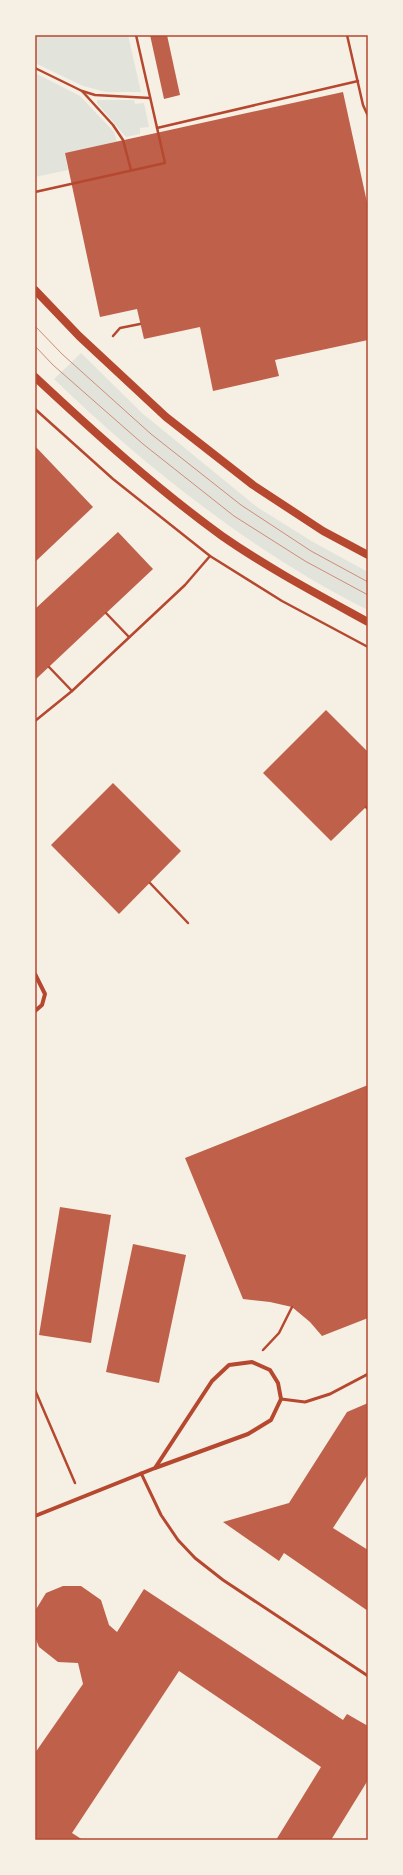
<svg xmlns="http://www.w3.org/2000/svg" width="403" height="1875" font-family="Bitter,serif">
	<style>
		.green { fill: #e2e4dc }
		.building { fill: #bf614a }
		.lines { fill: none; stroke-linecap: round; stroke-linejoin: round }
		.path { stroke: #b5482f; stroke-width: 2.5 }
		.service { stroke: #b5482f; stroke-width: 3 }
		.minor { stroke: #b5482f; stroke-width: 4 }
		.secondary { stroke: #b5482f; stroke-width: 8 }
		.tram { stroke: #cf8b77; stroke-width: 1 }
		.neatline { fill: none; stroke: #b5482f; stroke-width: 1.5 }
	</style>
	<rect width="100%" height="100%" fill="#f6efe4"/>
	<g class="green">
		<path d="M35,35h93l13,57h-35l-23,-6 -48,-23z"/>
		<path d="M35,73l45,23 34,36 3,10 -52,11 3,17 -33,7z"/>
		<path d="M97,100h37l1,4 9,-1 5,24 -9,1v6l-14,3 -29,-34z"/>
		<path d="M81,353l61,60 115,94 56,35 55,30v38c-114,-57 -223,-143 -314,-231z"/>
	</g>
	<g class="building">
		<path d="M150,35h17l13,60 -16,4z"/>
		<path d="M343,92l25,115v133l-93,20 4,16 -66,15 -13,-64 -56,12 -7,-30 -37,8 -35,-164z"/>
		<path d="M35,446l58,61 -58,55z"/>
		<path d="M118,532l35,37 -118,111v-71z"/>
		<path d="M326,710l42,42v53l-37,36 -68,-68z"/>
		<path d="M113,783l68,68 -62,63 -68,-69z"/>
		<path d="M368,1085v233l-46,18 -12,-14 -18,-15 -22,-5 -27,-3 -58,-141z"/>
		<path d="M60,1207l51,8 -20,128 -52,-8z"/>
		<path d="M133,1244l53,11 -27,128 -53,-11z"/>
		<path d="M368,1403v71l-35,54 35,22v61l-84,-58 -5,8 -56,-39 66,-19 58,-91z"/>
		<path d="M63,1586h18l20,14 8,25 8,7 27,-43 199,131 4,-6 21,12v54l-37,60h-55l45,-73 -142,-96 -107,162 11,7h-48v-87l48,-69 -5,-21 -20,-1 -19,-15 -4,-10v-26l11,-18z"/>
	</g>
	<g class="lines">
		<g class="path">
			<path d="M347,35l16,70 5,11"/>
			<path d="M35,68l47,23 31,34 10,15 8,30"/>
			<path d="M82,91l13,4 55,3"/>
			<path d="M157,128l201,-47"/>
			<path d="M35,192l130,-29 -29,-128"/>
			<path d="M113,336l7,-8 20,-4"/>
			<path d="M35,409l78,70 97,77 72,45 86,46"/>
			<path d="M106,613l23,24"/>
			<path d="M49,667l23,24"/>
			<path d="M35,721l37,-30 113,-106 25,-29"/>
			<path d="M366,807l2,2"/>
			<path d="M150,883l38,40"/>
			<path d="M263,1350l16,-17 13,-26"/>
			<path d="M35,1390l40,93"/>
		</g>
		<g class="service">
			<path d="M281,1399l24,3 25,-8 38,-20"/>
			<path d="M141,1473l20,42 17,25 17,18 28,22 145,96"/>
		</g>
		<g class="minor">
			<path d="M35,974l10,20 -3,11 -7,6"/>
			<path d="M35,1516l120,-48 93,-34 23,-14 10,-21 -3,-16 -8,-13 -18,-8 -23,3 -17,16 -57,87"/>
		</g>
		<g class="secondary">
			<path d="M35,290l44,46 87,81 87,68 70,46 45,24"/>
			<path d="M35,377c60,56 121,111 187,159 46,32 97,59 146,86"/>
		</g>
		<g class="tram">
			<path d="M35,326l27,28 89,80 90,71 70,46 57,31"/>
			<path d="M35,346l18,19 90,79 91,72 71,45 63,34"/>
		</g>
	</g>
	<rect width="403" height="1875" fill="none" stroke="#f6efe4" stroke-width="72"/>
	<rect x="36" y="36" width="331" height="1803" class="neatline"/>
</svg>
